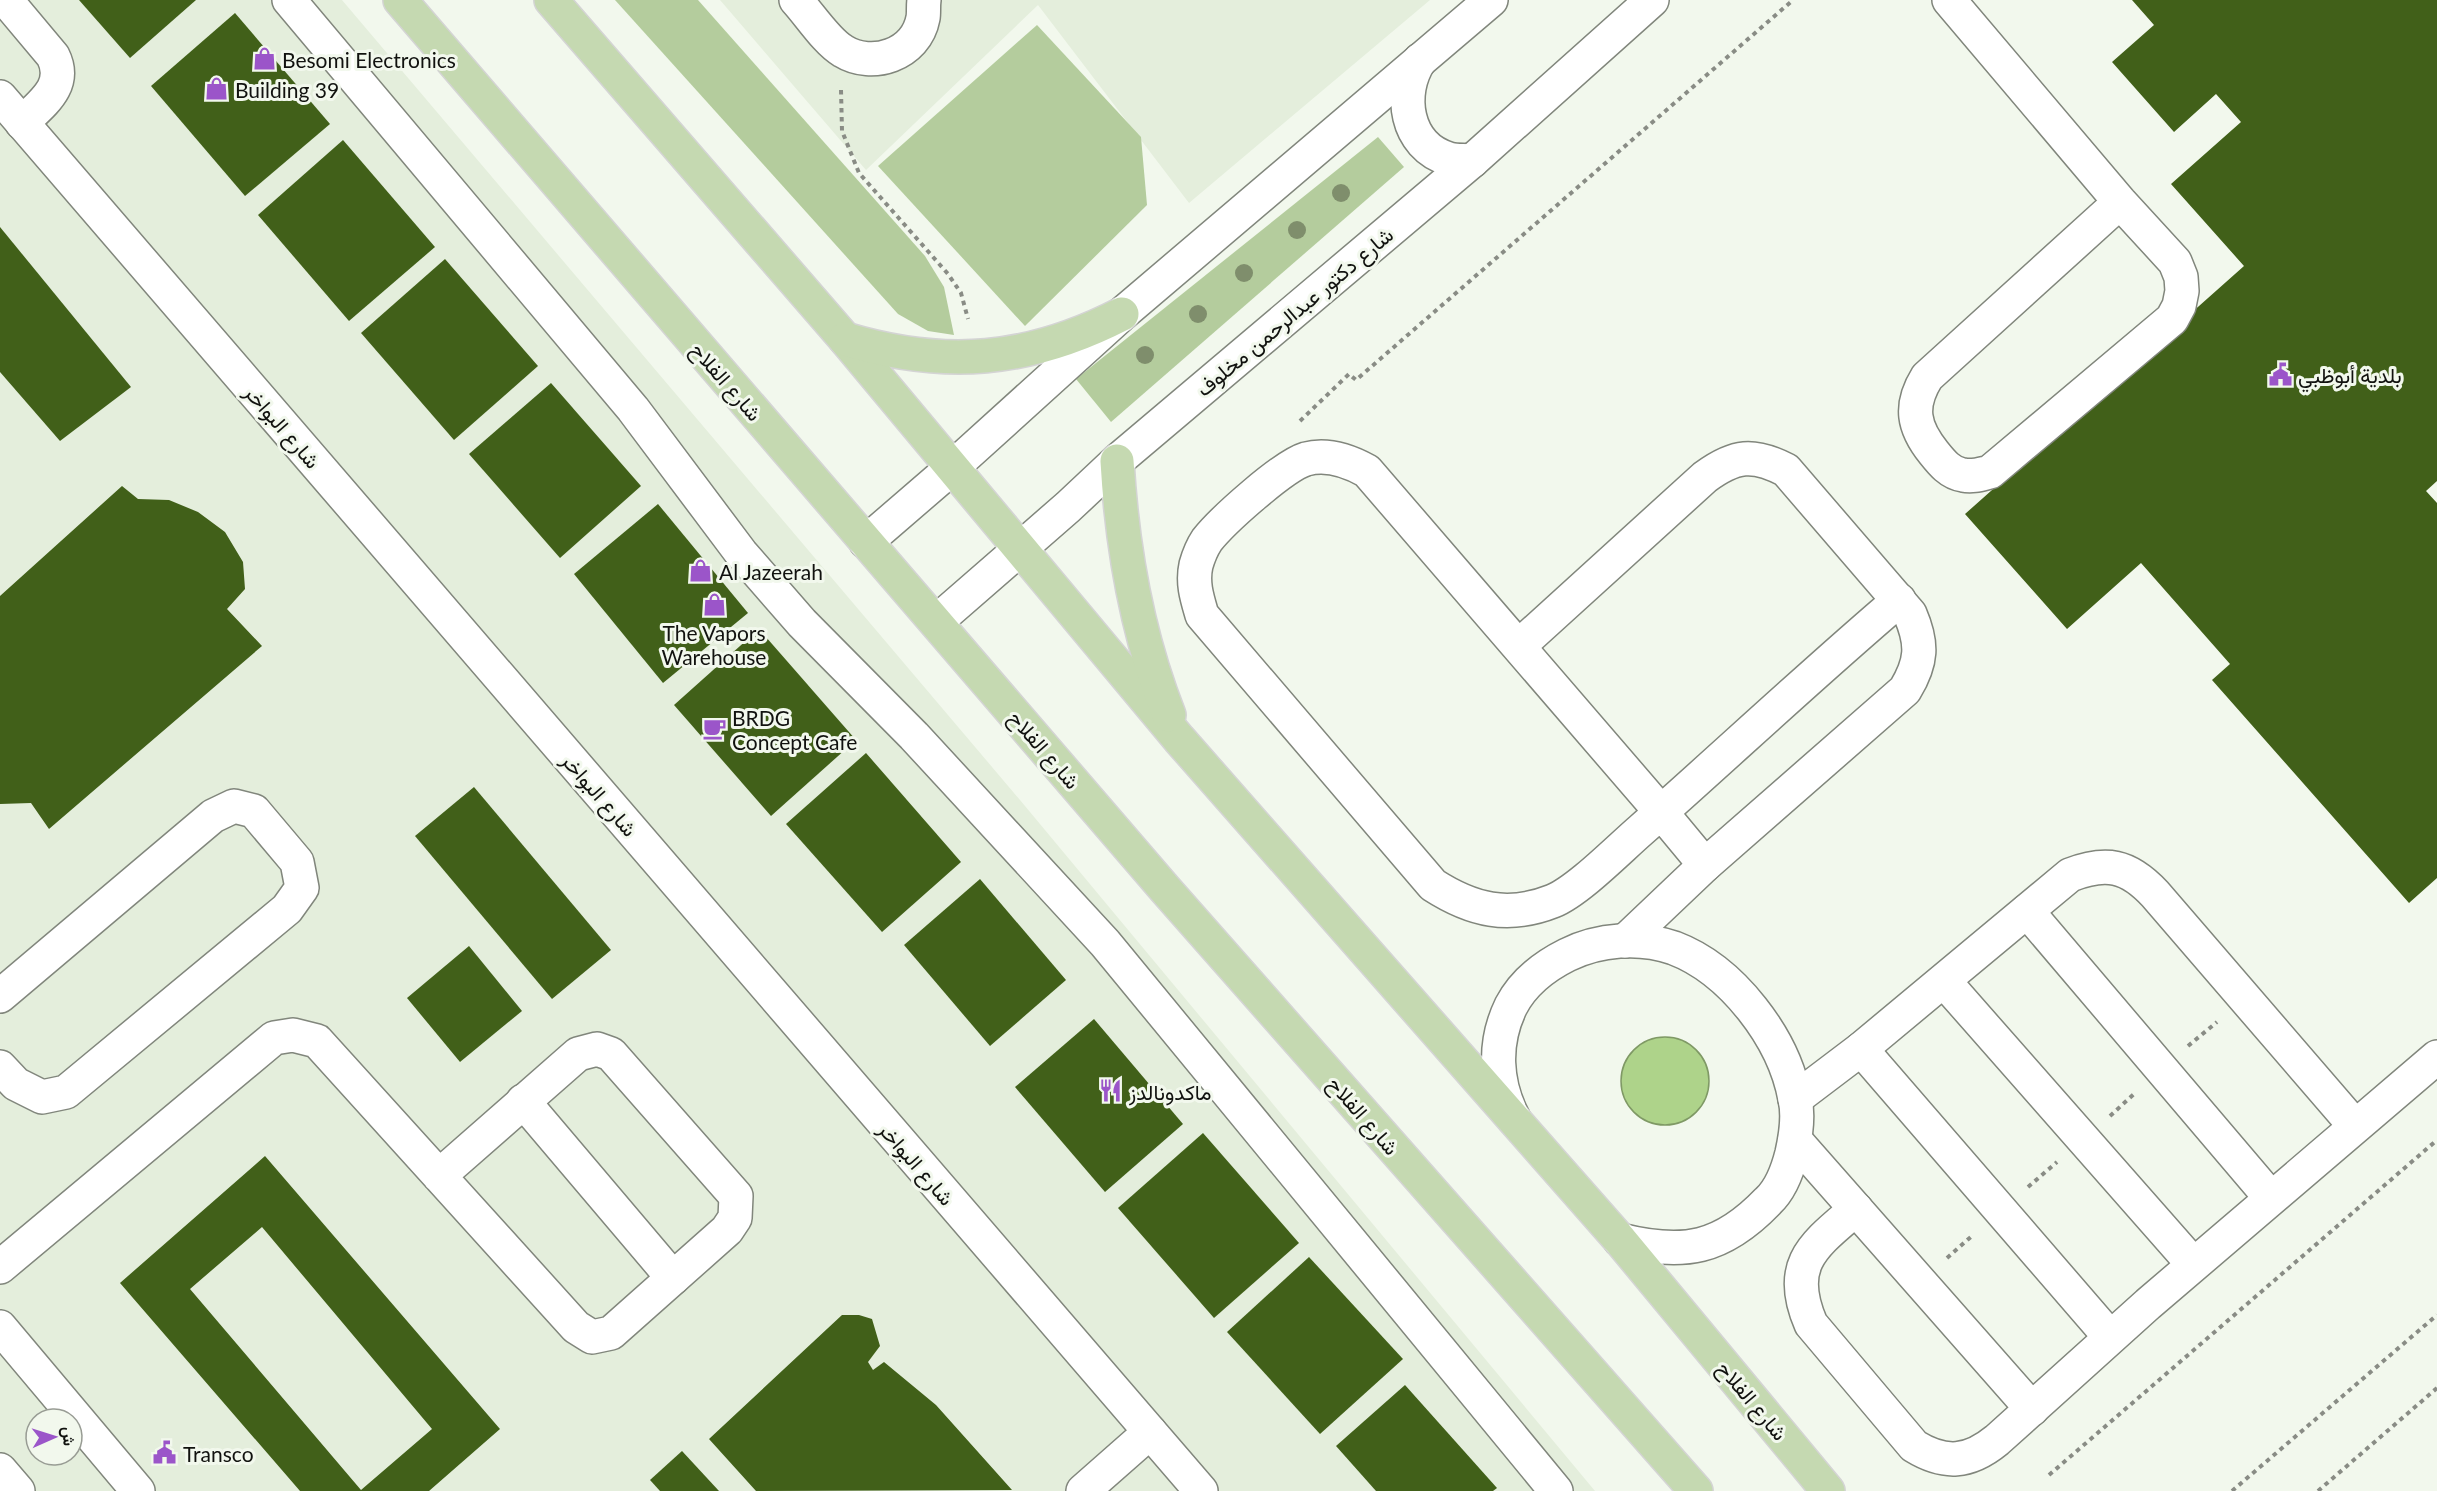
<svg xmlns="http://www.w3.org/2000/svg" width="2437" height="1491" font-family="Lato,Vazirmatn,sans-serif">
	<style>
		.built { fill: #e4eedc; fill-rule: evenodd }
		.green { fill: #b4cc9d }
		.water { fill: #aed38a; stroke: #7f9965; stroke-width: 1.5 }
		.building { fill: #416019; fill-rule: evenodd }
		.lines { fill: none; stroke-linecap: round; stroke-linejoin: round }
		.minor-casing { stroke: #81867c; stroke-width: 36 }
		.major-casing { stroke: #d4d4d4; stroke-width: 36 }
		.path { stroke: #898c85; stroke-width: 4; stroke-dasharray: 4.5 4.5; stroke-linecap: butt }
		.minor { stroke: #fff; stroke-width: 33 }
		.major { stroke: #c5d9b1; stroke-width: 33 }
		.tree { fill: #7f8e6c }
		.labels { text-anchor: middle; dominant-baseline: central; stroke-width: 6; stroke-linejoin: round; paint-order: stroke }
		.poi-label { font-size: 21px; fill: #11120f; stroke: #f2f8ed; text-anchor: start }
		.street-label { font-size: 21px; fill: #11120f; stroke: #f2f8ed }
	</style>
	<rect width="100%" height="100%" fill="#f2f8ed"/>
	<g class="built">
		<path d="M0,0h342l678,800 575,691h-1595zM36,1419h36v36h-36z"/>
		<path d="M720,0h710l-241,203 -151,-198 -172,165z"/>
	</g>
	<g class="green">
		<path d="M615,0h83l227,256 19,31 10,48 -26,-4 -30,-17z"/>
		<path d="M1037,25l104,112 6,68 -122,121 -147,-160z"/>
		<path d="M1378,137l26,30 -293,255 -35,-43z"/>
	</g>
	<circle class="water" cx="1665" cy="1081" r="44"/>
	<g class="building">
		<path d="M79,0h117l-66,58z"/>
		<path d="M2132,0h305v481l-11,10 11,12v375l-28,25 -197,-223 18,-16 -89,-101 -74,66 -102,-115 279,-248 -73,-82 70,-62 -25,-28 -42,38 -62,-70 42,-37z"/>
		<path d="M235,13l95,111 -85,72 -94,-110z"/>
		<path d="M343,140l92,107 -86,74 -91,-106z"/>
		<path d="M0,227l131,160 -71,54 -60,-69z"/>
		<path d="M445,259l93,107 -84,74 -93,-107z"/>
		<path d="M551,383l90,103 -81,72 -91,-104z"/>
		<path d="M122,486l16,13 31,1 29,12 27,20 18,30 2,27 -18,20 35,37 -213,183 -18,-26 -31,1v-208z"/>
		<path d="M658,504l90,109 -85,70 -89,-109z"/>
		<path d="M759,629l97,111 -85,76 -97,-111z"/>
		<path d="M866,753l95,109 -79,70 -96,-108z"/>
		<path d="M474,787l137,163 -59,49 -137,-163z"/>
		<path d="M980,879l86,101 -76,66 -86,-101z"/>
		<path d="M469,946l53,65 -62,51 -53,-64z"/>
		<path d="M1094,1019l89,105 -78,68 -90,-105z"/>
		<path d="M1203,1133l96,110 -85,75 -96,-110z"/>
		<path d="M265,1156l235,273 -71,62h-129l-180,-208zM262,1227l170,202 -71,61 -171,-201z"/>
		<path d="M1309,1257l94,102 -83,75 -93,-102z"/>
		<path d="M842,1315h17l13,4 8,27 -12,16 5,8 11,-8 52,43 76,85 -256,1 -47,-52z"/>
		<path d="M1405,1385l92,103 -4,3h-117l-40,-45z"/>
		<path d="M682,1451l37,40h-59l-10,-11z"/>
	</g>
	<g class="lines">
		<defs>
			<g id="minor">
				<path d="M6,0l47,56c15,30 -11,47 -31,67"/>
				<path d="M289,0l344,409 108,144 61,70 112,113 191,207 451,548"/>
				<path d="M796,0c13,14 31,42 47,51 29,18 73,4 80,-33 1,-5 0,-12 1,-18"/>
				<path d="M1949,0l171,202 55,60 6,15 1,14 -3,15 -7,13 -182,153c-9,2 -17,5 -27,3 -13,-2 -21,-12 -29,-22 -21,-26 -25,-47 -7,-76l193,-175"/>
				<path d="M1420,60c-22,33 -15,86 29,99 7,2 16,1 23,2"/>
				<path d="M0,97l1201,1394"/>
				<path d="M866,542l87,-75 169,-153 369,-314"/>
				<path d="M936,622l132,-115 49,-46 355,-300 180,-161"/>
				<path d="M1519,646l186,-169c30,-22 48,-24 81,-7l124,144c13,30 12,48 -5,76l-200,175 -80,76"/>
				<path d="M1705,865l-44,-53 -294,-341c-18,-10 -39,-18 -61,-12 -23,7 -83,61 -99,81 -4,6 -9,18 -11,25 -4,18 1,33 6,50l231,270c39,25 75,34 120,16 25,-10 66,-52 88,-71 86,-76 170,-155 258,-230"/>
				<path d="M2027,911l244,287"/>
				<path d="M1944,981l249,283"/>
				<path d="M0,996l213,-180 21,-10 20,5 43,51 5,26 -15,21 -221,183 -24,5 -26,-13 -16,-17"/>
				<path d="M1861,1049l249,288"/>
				<path d="M1795,1099l66,-50 209,-174c36,-14 58,-10 85,19l200,232"/>
				<path d="M523,1101l150,177"/>
				<path d="M1514,1119c-19,-36 -21,-76 -3,-113 12,-23 34,-40 56,-51 32,-16 73,-19 107,-7 58,22 110,90 121,151 4,17 1,36 -3,54 -4,16 -11,36 -24,48 -46,48 -84,55 -148,39"/>
				<path d="M1795,1140l237,269"/>
				<path d="M1856,1209c-42,36 -71,55 -45,115l103,122c31,19 55,17 83,-6l151,-136 289,-247"/>
				<path d="M0,1267l274,-229 19,-3 24,6 259,286 16,10 19,-4 116,-103 8,-12 1,-22 -125,-142 -14,-5 -19,5 -139,122"/>
				<path d="M0,1327l138,164"/>
				<path d="M0,1470l18,21"/>
				<path d="M1083,1491l67,-59"/>
			</g>
			<g id="major">
				<path d="M400,0l765,889 531,602"/>
				<path d="M551,0l294,339 334,400 441,501 208,251"/>
				<path d="M845,339c100,30 184,23 277,-25"/>
				<path d="M1117,461c5,87 20,173 52,254"/>
			</g>
		</defs>
		<use href="#minor" class="minor-casing"/>
		<use href="#major" class="major-casing"/>
		<g class="path">
			<path d="M841,90l1,41 17,42 89,101 13,19 7,26"/>
			<path d="M1300,421l49,-47 7,6 437,-380"/>
			<path d="M2188,1046l29,-24"/>
			<path d="M2110,1116l25,-23"/>
			<path d="M2028,1187l29,-25"/>
			<path d="M1947,1258l26,-23"/>
			<path d="M2049,1475l388,-335"/>
			<path d="M2232,1491l205,-176"/>
			<path d="M2318,1491l119,-103"/>
		</g>
		<use href="#minor" class="minor"/>
		<use href="#major" class="major"/>
	</g>
	<g class="tree">
		<circle cx="1341" cy="193" r="9"/>
		<circle cx="1297" cy="230" r="9"/>
		<circle cx="1244" cy="273" r="9"/>
		<circle cx="1198" cy="314" r="9"/>
		<circle cx="1145" cy="355" r="9"/>
	</g>
	<defs>
		<symbol id="shop-bare" viewBox="-9 -9 18 18"><path d="M-5-2.5h2.3a2.7 3.5 0 0 1 5.4 0H5L5.5 6h-11ZM-1.5-2.5h3a1.5 2.3 0 0 0-3 0Z" fill="#9b55c9" stroke="#f2f8ed" stroke-width="2.5" paint-order="stroke"/></symbol>
		<symbol id="civic-bare" viewBox="-9 -9 18 18"><path d="M-.6-6.5H3V-4.5H.6V-3L4-1V1h2V6H-6V1h2V-1L-.6-3ZM-1.2 2.5V6h2.4V2.5Z" fill="#9b55c9" stroke="#f2f8ed" stroke-width="2.5" paint-order="stroke"/></symbol>
		<symbol id="cafe-bare" viewBox="-9 -9 18 18"><path d="M-5.5-4.5H6V0H3Q3 3.5 0 3.5H-2.5Q-5.5 3.5-5.5 0ZM3-3.2v2h1.7v-2ZM-6 4.5H4V6H-6Z" fill="#9b55c9" stroke="#f2f8ed" stroke-width="2.5" paint-order="stroke"/></symbol>
		<symbol id="restaurant-bare" viewBox="-9 -9 18 18"><path d="M-5-6h1v4h1v-4h1v4h1v-4h1v5L-1.5 .5V6h-2V.5L-5-1ZM5-6V6H3V1.5H1.5Q1.5-4 5-6Z" fill="#9b55c9" stroke="#f2f8ed" stroke-width="2.5" paint-order="stroke"/></symbol>
	</defs>
	<g fill-rule="evenodd">
		<use href="#shop-bare" x="248" y="42" width="33" height="33"/>
		<use href="#shop-bare" x="200" y="72" width="33" height="33"/>
		<use href="#civic-bare" x="2264" y="358" width="33" height="33"/>
		<use href="#shop-bare" x="684" y="554" width="33" height="33"/>
		<use href="#shop-bare" x="698" y="588" width="33" height="33"/>
		<use href="#cafe-bare" x="698" y="712" width="33" height="33"/>
		<use href="#restaurant-bare" x="1094" y="1074" width="33" height="33"/>
		<use href="#civic-bare" x="148" y="1436" width="33" height="33"/>
	</g>
	<g class="labels">
		<g class="poi-label">
			<text x="282" y="59">Besomi Electronics</text>
			<text x="235" y="89">Building 39</text>
			<text x="2298" y="374">بلدية أبوظبي</text>
			<text x="719" y="571">Al Jazeerah</text>
			<text x="714" y="632" text-anchor="middle">The Vapors<tspan x="714" dy="24">Warehouse</tspan></text>
			<text x="732" y="717">BRDG<tspan x="732" dy="24">Concept Cafe</tspan></text>
			<text x="1129" y="1091">ماكدونالدز</text>
			<text x="183" y="1453">Transco</text>
		</g>
		<g class="street-label">
			<text transform="translate(1294 311) rotate(-40)">شارع دكتور عبدالرحمن مخلوف</text>
			<text transform="translate(727 381) rotate(49)">شارع الفلاح</text>
			<text transform="translate(283 426) rotate(49)">شارع البواخر</text>
			<text transform="translate(1045 749) rotate(49)">شارع الفلاح</text>
			<text transform="translate(600 794) rotate(49)">شارع البواخر</text>
			<text transform="translate(1364 1115) rotate(49)">شارع الفلاح</text>
			<text transform="translate(917 1163) rotate(49)">شارع البواخر</text>
			<text transform="translate(1753 1400) rotate(50)">شارع الفلاح</text>
		</g>
	</g>
	<g transform="translate(54 1437) rotate(87)"><circle r="28" fill="#f2f8ed" stroke="#989c94" stroke-width="1.5"/>
	<path d="M0-4.5L10 22L0 15L-10 22Z" fill="#9b55c9"/>
	<text y="-9" font-size="16" font-weight="bold" text-anchor="middle" fill="#11120f">ش</text>
	</g>
</svg>
